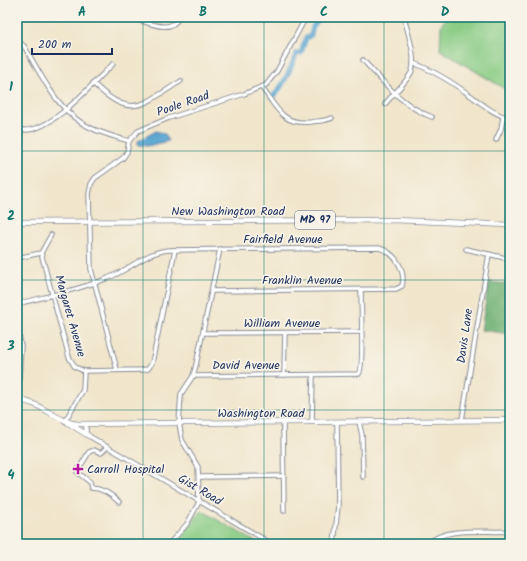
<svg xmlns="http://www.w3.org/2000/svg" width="527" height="561" font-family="Kalam,sans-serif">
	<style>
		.green { fill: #89cc85; stroke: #527e72 }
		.forest { fill: #6eb072; stroke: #447068 }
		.water { fill: #59a4d1; stroke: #3a6a98 }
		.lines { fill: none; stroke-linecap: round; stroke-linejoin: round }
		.river { stroke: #59a4d1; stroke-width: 5 }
		.minor-casing { stroke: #868a95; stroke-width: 5.5 }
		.major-casing { stroke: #868a95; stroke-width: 6 }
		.minor { stroke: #fff; stroke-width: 3.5 }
		.major { stroke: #fff; stroke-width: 4.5 }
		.grid { fill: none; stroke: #0f766e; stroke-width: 1; stroke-opacity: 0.55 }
		.poi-dot { fill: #b5179e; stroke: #f7f3e8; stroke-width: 1.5 }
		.labels { text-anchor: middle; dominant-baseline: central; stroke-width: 3.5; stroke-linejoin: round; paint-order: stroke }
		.shield { fill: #f7f3e8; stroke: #5d6a87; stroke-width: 1 }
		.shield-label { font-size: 11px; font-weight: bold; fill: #1b2f5e }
		.street-label { font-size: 12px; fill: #1b2f5e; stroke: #f7f3e8 }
		.poi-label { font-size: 12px; fill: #1b2f5e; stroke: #f7f3e8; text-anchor: start }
		.neatline { fill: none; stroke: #0f766e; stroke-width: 1.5 }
		.grid-label { font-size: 13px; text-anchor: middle; font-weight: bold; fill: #0f766e }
	</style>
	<rect width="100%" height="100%" fill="#f7f3e8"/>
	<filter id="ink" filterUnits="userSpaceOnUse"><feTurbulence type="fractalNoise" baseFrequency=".025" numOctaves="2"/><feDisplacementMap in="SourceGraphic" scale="8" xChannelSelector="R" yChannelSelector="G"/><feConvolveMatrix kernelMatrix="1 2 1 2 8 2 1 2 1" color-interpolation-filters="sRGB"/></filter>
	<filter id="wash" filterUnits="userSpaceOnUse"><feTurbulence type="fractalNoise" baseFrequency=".012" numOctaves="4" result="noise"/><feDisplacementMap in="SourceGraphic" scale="16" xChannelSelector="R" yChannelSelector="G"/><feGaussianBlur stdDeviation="0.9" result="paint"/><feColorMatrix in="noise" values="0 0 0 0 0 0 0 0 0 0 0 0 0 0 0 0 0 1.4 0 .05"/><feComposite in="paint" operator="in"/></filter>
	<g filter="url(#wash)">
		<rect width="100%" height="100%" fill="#f1e6cc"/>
		<g class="green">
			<path d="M447,17h63v75l-70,-42 1,-25z"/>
			<path d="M201,510l58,34h-83z"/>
		</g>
		<path class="forest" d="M489,282l21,2v50l-29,-4z"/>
		<path class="water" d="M156,131l9,3 4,7 -22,5 -9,-1v-4z"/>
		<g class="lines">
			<path class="river" d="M272,97c9,-6 21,-33 24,-43l5,-1 5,-15 5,-3 2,-8 7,-10"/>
		</g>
	</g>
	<g filter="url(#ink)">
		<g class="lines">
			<defs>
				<g id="minor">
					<path d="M127,17c16,2 43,20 52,0"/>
					<path d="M17,40l7,6c18,30 34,67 67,82 12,6 25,9 38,13"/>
					<path d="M363,60c20,22 41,47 69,57"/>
					<path d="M413,63c20,7 37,18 54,30 13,9 27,22 43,25"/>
					<path d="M93,83c38,38 49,22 88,-2"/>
					<path d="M262,88c16,21 20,37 49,34 7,-1 15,-1 21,-4"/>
					<path d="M385,104c8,-10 20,-20 26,-31 7,-14 -4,-42 -7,-56"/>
					<path d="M23,130c28,3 71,-48 90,-66"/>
					<path d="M496,140l5,-11 2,-12"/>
					<path d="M466,249l44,10"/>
					<path d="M41,253l28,104 6,10 9,4 57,-1 7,-1 4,-6 23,-113"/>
					<path d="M41,253l10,-18"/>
					<path d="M17,258l24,-5"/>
					<path d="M17,304c30,-8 62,-14 91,-26 22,-8 37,-26 61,-28l210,-2c16,4 27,22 23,38l-6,3 -184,2"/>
					<path d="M17,323l4,23 -4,64"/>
					<path d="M203,333l158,-1"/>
					<path d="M117,370l-26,-101 -2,-75 2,-10 4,-6 28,-20 4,-6 2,-11 9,-10 31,-13 75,-24 22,-9 11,-14 29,-54"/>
					<path d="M284,375l1,-42"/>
					<path d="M193,376l166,-2c5,-4 2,-72 2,-84"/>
					<path d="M462,420l27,-166"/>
					<path d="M65,421l18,-31 1,-19"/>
					<path d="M312,422l1,-46"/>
					<path d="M359,422l3,13 1,42"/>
					<path d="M283,423l1,88"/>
					<path d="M86,424v10l3,2 183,108"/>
					<path d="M107,447l-6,6 -7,-3 -5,2 -12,20 13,10 1,6c11,0 21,7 28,14"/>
					<path d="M200,477l84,-1"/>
					<path d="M169,544l18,-20 12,-22 -1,-35 -16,-27 -3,-17 2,-29 12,-18 3,-11 24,-116"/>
					<path d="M334,544l4,-38 -1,-84"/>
					<path d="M428,544c16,-18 59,-11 82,-13"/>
				</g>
				<g id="major">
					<path d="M17,222l378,-2 115,5"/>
					<path d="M17,400c23,1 39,22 62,24l431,-4"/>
					<path d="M68,423l21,13"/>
				</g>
			</defs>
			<use href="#minor" class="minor-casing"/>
			<use href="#major" class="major-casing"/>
			<use href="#minor" class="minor"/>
			<use href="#major" class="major"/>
		</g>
	</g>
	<path class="grid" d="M143,17v527M264,17v527M384,17v527M17,151h493M17,280h493M17,410h493"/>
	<path class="poi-dot" d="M76 463h4v4h4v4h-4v4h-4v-4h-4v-4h4z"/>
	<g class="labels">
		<rect class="shield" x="295" y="211" width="40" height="18" rx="3"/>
		<g class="shield-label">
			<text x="315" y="220">MD 97</text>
		</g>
		<g class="street-label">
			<text transform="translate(183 104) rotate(-19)">Poole Road</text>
			<text x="228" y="211">New Washington Road</text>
			<text x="283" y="239">Fairfield Avenue</text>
			<text x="302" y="280">Franklin Avenue</text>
			<text transform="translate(70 316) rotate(74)">Margaret Avenue</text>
			<text x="282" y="323">William Avenue</text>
			<text transform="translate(465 336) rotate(-82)">Davis Lane</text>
			<text x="246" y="365">David Avenue</text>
			<text x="261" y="413">Washington Road</text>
			<text transform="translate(200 490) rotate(31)">Gist Road</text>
		</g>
		<g class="poi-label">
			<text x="87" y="469">Carroll Hospital</text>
		</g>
	</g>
	<rect width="527" height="561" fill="none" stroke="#f7f3e8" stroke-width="44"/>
	<path d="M32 48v6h80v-6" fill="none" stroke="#1b2f5e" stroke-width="2"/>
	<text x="38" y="48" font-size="12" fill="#1b2f5e" stroke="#f7f3e8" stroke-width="3" paint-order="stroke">200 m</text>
	<rect x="22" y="22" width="483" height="517" class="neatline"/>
	<g class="grid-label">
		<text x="82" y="16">A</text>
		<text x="203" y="16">B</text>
		<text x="324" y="16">C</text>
		<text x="445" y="16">D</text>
		<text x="11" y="91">1</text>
		<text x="11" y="220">2</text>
		<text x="11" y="350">3</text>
		<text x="11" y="479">4</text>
	</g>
</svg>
